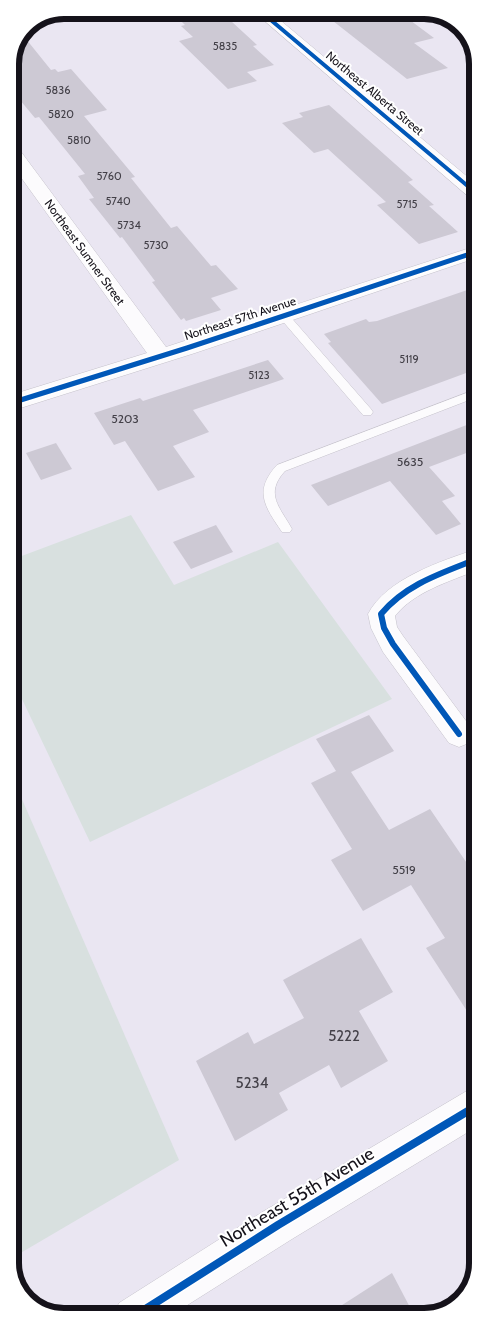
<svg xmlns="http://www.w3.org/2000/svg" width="488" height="1327" font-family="Cabin,sans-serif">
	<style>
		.green { fill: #d8e0df }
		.building { fill: #cdc9d4 }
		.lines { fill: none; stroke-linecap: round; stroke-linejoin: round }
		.service-casing { stroke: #c5c2cb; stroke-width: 1 }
		.minor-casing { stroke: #c5c2cb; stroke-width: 1 }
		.service { fill: #fcfbfd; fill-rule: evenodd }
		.minor { fill: #fcfbfd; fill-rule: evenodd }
		.cycleway-far3-casing { stroke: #fff; stroke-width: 5.5 }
		.cycleway-far2-casing { stroke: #fff; stroke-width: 8 }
		.cycleway-far1-casing { stroke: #fff; stroke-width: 9 }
		.cycleway-casing { stroke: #fff; stroke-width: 11 }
		.cycleway-far3 { stroke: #0057b8; stroke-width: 4 }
		.cycleway-far2 { stroke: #0057b8; stroke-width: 5 }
		.cycleway-far1 { stroke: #0057b8; stroke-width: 6 }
		.cycleway { stroke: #0057b8; stroke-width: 8 }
		.labels { text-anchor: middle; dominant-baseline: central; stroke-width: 4; stroke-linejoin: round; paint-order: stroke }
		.far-number-label { font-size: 11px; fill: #434048 }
		.far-street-label { font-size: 12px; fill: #15121a; stroke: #fff }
		.number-label { font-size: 12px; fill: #434048 }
		.near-number-label { font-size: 15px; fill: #434048 }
		.near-street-label { font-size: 18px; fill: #15121a; stroke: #fff }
		.rim { fill: none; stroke: #15121a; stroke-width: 6 }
	</style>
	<rect width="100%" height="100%" fill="#eae6f2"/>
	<g class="green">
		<path d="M131,515l43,70 104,-43 114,157 -302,143 -79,-166v-116z"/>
		<path d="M11,774l168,386 -167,98z"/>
	</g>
	<g class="building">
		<path d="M170,10h49l38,35 -4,1 21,19 -27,7 10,9 -29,8 -49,-48 14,-4 -12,-11 4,-1z"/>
		<path d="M399,12l35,26 -20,5 34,25 -41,11 -74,-58 32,-8 8,6z"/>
		<path d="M22,34l29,36 4,-1 3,3 13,-3 36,41 -23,6 51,61 -4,1 40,50 6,-2 34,40 5,-1 22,24 -27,9 10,12 -35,11 -2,-3 -3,2 -29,-38 3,-1 -33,-44 -2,1 -31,-39 5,-1 -16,-22 7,-2 -46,-57 -4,1 -25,-30v-27z"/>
		<path d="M329,105l84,75 -5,2 26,23 -5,1 29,26 -39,12 -42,-39 9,-3 -58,-53 -14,4 -32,-30 21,-6 -4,-4z"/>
		<path d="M476,287l1,82 -95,35 -54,-61 3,-1 -7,-8 42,-15 3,3 8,-1z"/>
		<path d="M268,360l16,19 -91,31 16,22 -36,14 22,31 -37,14 -33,-50 -11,4 -20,-32 46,-15 3,3z"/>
		<path d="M477,421v28l-48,18 26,29 -13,5 19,23 -25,11 -46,-54 -62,25 -17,-21z"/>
		<path d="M56,443l16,26 -31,11 -15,-27z"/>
		<path d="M216,525l17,27 -42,17 -18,-27z"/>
		<path d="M369,715l25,36 -43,21 38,58 41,-21 47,69 1,150 -52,-80 19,-10 -34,-53 -48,26 -32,-51 21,-11 -41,-66 25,-12 -20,-32z"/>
		<path d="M361,938l32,54 -34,19 29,50 -47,27 -12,-23 -50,28 9,17 -53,31 -39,-80 52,-29 6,12 50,-26 -21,-38z"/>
		<path d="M392,1273l22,42 -89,1z"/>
	</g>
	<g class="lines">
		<defs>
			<g id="service">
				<path d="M284,313l4,1 83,95 2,3 -2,3h-8l-83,-97 -1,-2z"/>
				<path d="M477,389v8l-192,74c-21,23 -5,36 7,58l-2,3h-8c-17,-25 -29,-41 -5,-67z"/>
			</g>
			<g id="minor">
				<path d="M252,10h16l208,174v14l-7,-1z"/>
				<path d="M10,144l6,1 150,202 310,-101v12l-281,95 -184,58v-16l136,-42 -137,-191z"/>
				<path d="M477,549v21c-28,12 -62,21 -82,46l2,11 6,9 66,89 4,9 -4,9 -10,4 -10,-4 -66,-91 -12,-24 -3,-14c18,-35 73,-53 109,-65z"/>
				<path d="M478,1087v39l-186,113 -122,77 -57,1 6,-14 145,-92 201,-119z"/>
			</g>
		</defs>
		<use href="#service" class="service-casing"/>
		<use href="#minor" class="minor-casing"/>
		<use href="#service" class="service"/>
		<use href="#minor" class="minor"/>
		<defs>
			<path id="cycleway-far3" d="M259,10l217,183"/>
			<path id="cycleway-far2" d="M11,403l176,-55 289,-96"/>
			<path id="cycleway-far1" d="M459,734l-66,-90 -9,-16 -3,-14c25,-30 61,-41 96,-55"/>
			<path id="cycleway" d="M133,1317l145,-92 200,-120"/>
		</defs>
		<use href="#cycleway-far3" class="cycleway-far3-casing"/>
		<use href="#cycleway-far2" class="cycleway-far2-casing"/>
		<use href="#cycleway-far1" class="cycleway-far1-casing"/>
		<use href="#cycleway" class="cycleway-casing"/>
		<use href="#cycleway-far3" class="cycleway-far3"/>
		<use href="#cycleway-far2" class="cycleway-far2"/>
		<use href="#cycleway-far1" class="cycleway-far1"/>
		<use href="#cycleway" class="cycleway"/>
	</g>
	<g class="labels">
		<g class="far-number-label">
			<text x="225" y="46">5835</text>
			<text x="58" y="90">5836</text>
			<text x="61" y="114">5820</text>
			<text x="79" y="140">5810</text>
			<text x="109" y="176">5760</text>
			<text x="118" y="201">5740</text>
			<text x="407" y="204">5715</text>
			<text x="129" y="225">5734</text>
			<text x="156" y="245">5730</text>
			<text x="409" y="359">5119</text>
			<text x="259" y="375">5123</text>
		</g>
		<g class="far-street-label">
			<text transform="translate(375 93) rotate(40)">Northeast Alberta Street</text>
			<text transform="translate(85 252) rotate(54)">Northeast Sumner Street</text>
			<text transform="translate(240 318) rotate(-18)">Northeast 57th Avenue</text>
		</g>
		<g class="number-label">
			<text x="125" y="418">5203</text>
			<text x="410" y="461">5635</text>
			<text x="404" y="869">5519</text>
		</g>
		<g class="near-number-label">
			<text x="344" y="1036">5222</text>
			<text x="252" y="1083">5234</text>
		</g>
		<g class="near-street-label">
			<text transform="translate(297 1197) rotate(-31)">Northeast 55th Avenue</text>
		</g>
	</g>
	<path d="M0 0H488V1327H0ZM64 19H424A45 45 0 0 1 469 64V1263A45 45 0 0 1 424 1308H64A45 45 0 0 1 19 1263V64A45 45 0 0 1 64 19Z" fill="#fff" fill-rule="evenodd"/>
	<path class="rim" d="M64 19H424A45 45 0 0 1 469 64V1263A45 45 0 0 1 424 1308H64A45 45 0 0 1 19 1263V64A45 45 0 0 1 64 19Z"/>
</svg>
